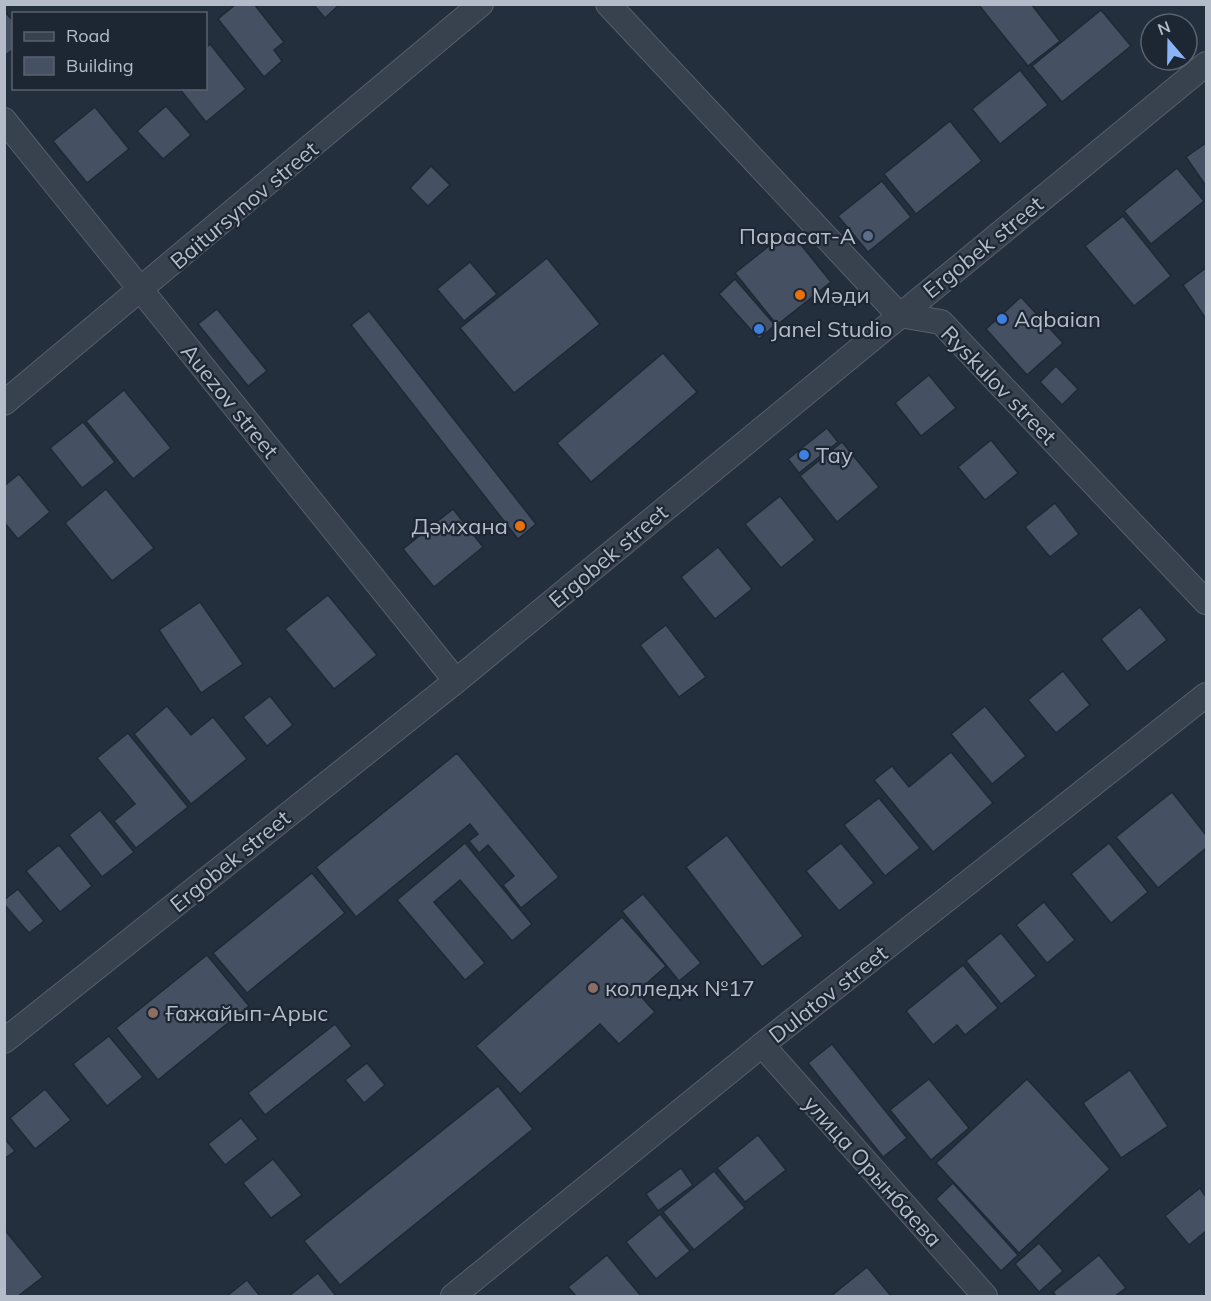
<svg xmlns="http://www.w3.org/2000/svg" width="1211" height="1301" font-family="Mulish,sans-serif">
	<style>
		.building { fill: #455162; stroke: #1f2835; stroke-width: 1.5 }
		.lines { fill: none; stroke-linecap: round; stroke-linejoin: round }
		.street-casing { stroke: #565f6c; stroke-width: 26 }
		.street { stroke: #38414e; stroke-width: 24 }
		.service-dot { fill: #5c6f8a; stroke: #1d2633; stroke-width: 2 }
		.food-dot { fill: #e8710a; stroke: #1d2633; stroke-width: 2 }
		.shop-dot { fill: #3f7fe0; stroke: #1d2633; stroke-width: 2 }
		.education-dot { fill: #8d6e63; stroke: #1d2633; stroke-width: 2 }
		.labels { text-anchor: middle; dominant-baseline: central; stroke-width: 4.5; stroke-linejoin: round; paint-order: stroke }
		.street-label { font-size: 22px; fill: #b4bcc9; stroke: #1d2633 }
		.poi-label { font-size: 22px; fill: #b4bcc9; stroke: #1d2633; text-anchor: start }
	</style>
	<rect width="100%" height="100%" fill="#242f3e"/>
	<g class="building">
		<path d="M236,4h18l30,38 -10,8 8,11 -18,16 -46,-58z"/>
		<path d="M313,4h27l-15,14z"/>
		<path d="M978,4h53l29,37 -32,25z"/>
		<path d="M1101,10l30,36 -69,56 -30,-36z"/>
		<path d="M4,11l10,11v27l-10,7z"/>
		<path d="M210,44l36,45 -40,33 -27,-34h27v-40z"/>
		<path d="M1020,70l28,35 -48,39 -28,-35z"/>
		<path d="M166,106l25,29 -28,24 -26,-28z"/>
		<path d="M95,107l34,42 -42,34 -34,-42z"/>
		<path d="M950,121l32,40 -66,53 -32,-40z"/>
		<path d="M1206,143v43l-20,-29z"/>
		<path d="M431,166l19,19 -22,21 -18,-18z"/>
		<path d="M1177,168l27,33 -53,43 -27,-33z"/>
		<path d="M882,181l29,36 -43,35 -30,-36z"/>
		<path d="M1123,216l48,60 -37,30 -49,-60z"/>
		<path d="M789,230l42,52 -54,43 -42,-52z"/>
		<path d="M547,258l53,66 -86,69 -54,-65z"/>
		<path d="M470,262l27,32 -33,27 -27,-32z"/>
		<path d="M1206,268v51l-23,-34z"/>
		<path d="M735,279l40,46 -16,14 -40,-45z"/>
		<path d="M1021,297l42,46 -36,32 -41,-46z"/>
		<path d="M217,309l50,62 -19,15 -50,-62z"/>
		<path d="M369,311l167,213 -18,15 -167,-214z"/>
		<path d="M663,353l34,39 -106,90 -34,-39z"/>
		<path d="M1056,366l22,23 -16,16 -22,-23z"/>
		<path d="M929,375l27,33 -35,28 -26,-33z"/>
		<path d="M124,390l47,58 -38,31 -47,-58z"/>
		<path d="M83,422l32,40 -33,26 -32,-40z"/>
		<path d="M827,428l11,14 -39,31 -11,-14z"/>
		<path d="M991,440l27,33 -33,27 -27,-33z"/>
		<path d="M842,442l37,45 -42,35 -37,-46z"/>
		<path d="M19,474l31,38 -32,27 -14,-17v-36z"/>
		<path d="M106,489l48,59 -42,33 -47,-58z"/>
		<path d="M780,496l35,44 -34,28 -36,-44z"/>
		<path d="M1055,503l24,31 -29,23 -25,-30z"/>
		<path d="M453,509l30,38 -49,40 -31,-38z"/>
		<path d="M718,547l34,42 -37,30 -34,-42z"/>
		<path d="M328,595l49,60 -43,34 -49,-60z"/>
		<path d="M200,602l43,62 -42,29 -42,-63z"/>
		<path d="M1140,607l27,33 -40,32 -26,-33z"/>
		<path d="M666,625l40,52 -27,20 -39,-52z"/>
		<path d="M1063,671l27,34 -34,28 -28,-33z"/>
		<path d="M270,696l23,29 -26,21 -24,-29z"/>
		<path d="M167,706l24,29 22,-18 34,42 -56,45 -57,-70z"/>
		<path d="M985,706l41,50 -34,28 -41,-50z"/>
		<path d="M128,733l60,74 -52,41 -22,-27 21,-17 -38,-46z"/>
		<path d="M951,752l42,51 -60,49 -59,-72 18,-14 17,21z"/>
		<path d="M457,753l102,124 -38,31 -18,-23 11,-9 -26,-31 -9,8 -10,-12 9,-7 -8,-10 -114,93 -40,-50z"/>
		<path d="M1172,792l34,43v13l-48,40 -42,-51z"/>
		<path d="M879,798l41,50 -35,28 -41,-51z"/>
		<path d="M100,810l34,42 -32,25 -33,-42z"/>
		<path d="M727,835l76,101 -41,31 -76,-100z"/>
		<path d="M465,843l67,81 -20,17 -52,-61 -26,22 51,61 -20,17 -68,-80z"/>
		<path d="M841,843l33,40 -35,28 -33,-40z"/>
		<path d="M1109,843l39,49 -37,31 -40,-49z"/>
		<path d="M59,845l33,41 -32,26 -34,-41z"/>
		<path d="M312,873l33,40 -98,80 -34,-40z"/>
		<path d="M18,889l26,32 -15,12 -25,-29v-4z"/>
		<path d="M643,894l58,69 -22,18 -57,-70z"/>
		<path d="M1044,902l31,38 -28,23 -31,-38z"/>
		<path d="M622,917l44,49 -29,26 18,20 -36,32 -19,-20 -80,70 -44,-48z"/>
		<path d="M1001,933l35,43 -35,28 -35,-43z"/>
		<path d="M207,955l42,51 -91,74 -42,-52z"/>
		<path d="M963,965l35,43 -33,27 -8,-10 -24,20 -27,-34z"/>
		<path d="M335,1024l17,22 -87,69 -17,-22z"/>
		<path d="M109,1036l34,41 -36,29 -34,-42z"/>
		<path d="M832,1044l75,94 -24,19 -75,-94z"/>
		<path d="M367,1063l18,22 -21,18 -19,-23z"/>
		<path d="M1130,1070l38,56 -47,32 -38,-55z"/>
		<path d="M929,1079l40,49 -38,32 -41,-50z"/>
		<path d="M1027,1079l83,90 -91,84 -83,-90z"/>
		<path d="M498,1086l35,43 -193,156 -36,-44z"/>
		<path d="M45,1089l26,31 -36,29 -25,-31z"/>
		<path d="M241,1118l17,21 -33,26 -17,-21z"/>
		<path d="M758,1135l28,35 -41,32 -28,-34z"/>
		<path d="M4,1138l11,13 -11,8z"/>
		<path d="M273,1159l29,36 -31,23 -28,-35z"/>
		<path d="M681,1168l12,17 -35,26 -12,-17z"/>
		<path d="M714,1171l31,37 -51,42 -31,-38z"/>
		<path d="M953,1183l65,72 -17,16 -65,-72z"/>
		<path d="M1200,1188l6,9v34l-17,14 -24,-29z"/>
		<path d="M660,1214l30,37 -34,28 -30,-37z"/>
		<path d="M4,1229l39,48 -25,19h-14z"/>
		<path d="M1039,1243l24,28 -24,21 -24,-28z"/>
		<path d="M607,1255l34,41h-65l-8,-9z"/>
		<path d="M1099,1255l27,33 -11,8h-59l-3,-4z"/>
		<path d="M867,1267l24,29h-60z"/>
		<path d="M318,1273l18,23h-47z"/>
		<path d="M247,1280l13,16h-33z"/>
	</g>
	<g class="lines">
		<defs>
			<g id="street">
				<path d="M608,4l291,311 42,7 265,280"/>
				<path d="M4,120l452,561"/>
				<path d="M4,403l477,-399"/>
				<path d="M4,1041l452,-360 750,-617"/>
				<path d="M762,1045l223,251"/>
				<path d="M453,1296l309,-251 444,-350"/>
			</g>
		</defs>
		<use href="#street" class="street-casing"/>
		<use href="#street" class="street"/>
	</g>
	<circle class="service-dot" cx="868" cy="236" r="6"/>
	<g class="food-dot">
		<circle cx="800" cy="295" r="6"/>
		<circle cx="520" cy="526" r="6"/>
	</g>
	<g class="shop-dot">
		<circle cx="1002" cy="319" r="6"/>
		<circle cx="759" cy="329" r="6"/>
		<circle cx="804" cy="455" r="6"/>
	</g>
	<g class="education-dot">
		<circle cx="593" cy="988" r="6"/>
		<circle cx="153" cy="1013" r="6"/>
	</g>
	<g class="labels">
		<g class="street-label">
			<text transform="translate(244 205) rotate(-40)">Baitursynov street</text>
			<text transform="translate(983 247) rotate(-39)">Ergobek street</text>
			<text transform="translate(999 385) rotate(46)">Ryskulov street</text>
			<text transform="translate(230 401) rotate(51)">Auezov street</text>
			<text transform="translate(608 556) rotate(-40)">Ergobek street</text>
			<text transform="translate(230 861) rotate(-39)">Ergobek street</text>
			<text transform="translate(828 994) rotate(-38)">Dulatov street</text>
			<text transform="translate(873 1171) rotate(48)">улица Орынбаева</text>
		</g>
		<g class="poi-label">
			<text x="856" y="236" text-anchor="end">Парасат-А</text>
			<text x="812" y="295">Мәди</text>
			<text x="1014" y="319">Aqbaian</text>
			<text x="771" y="329">Janel Studio</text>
			<text x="816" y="455">Тау</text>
			<text x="508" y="526" text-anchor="end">Дәмхана</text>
			<text x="605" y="988">колледж №17</text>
			<text x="165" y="1013">Ғажайып-Арыс</text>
		</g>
	</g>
	<rect width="1211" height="1301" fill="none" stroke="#b4bcc9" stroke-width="12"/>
	<rect x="12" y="12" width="195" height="78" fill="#1d2633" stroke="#59626f" stroke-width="1.5"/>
	<rect x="24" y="32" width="30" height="9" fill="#38414e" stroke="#59626f" stroke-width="1.5"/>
	<text x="66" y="42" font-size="18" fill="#b4bcc9">Road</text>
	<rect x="24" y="57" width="30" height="18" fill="#455162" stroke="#59626f" stroke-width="1.5"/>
	<text x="66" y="72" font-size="18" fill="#b4bcc9">Building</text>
	<g transform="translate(1169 42) rotate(340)"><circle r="28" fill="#1d2633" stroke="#59626f" stroke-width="1.5"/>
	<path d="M0-4.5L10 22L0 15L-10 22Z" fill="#8ab4f8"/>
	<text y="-9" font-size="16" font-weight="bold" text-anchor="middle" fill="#b4bcc9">N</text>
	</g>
</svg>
